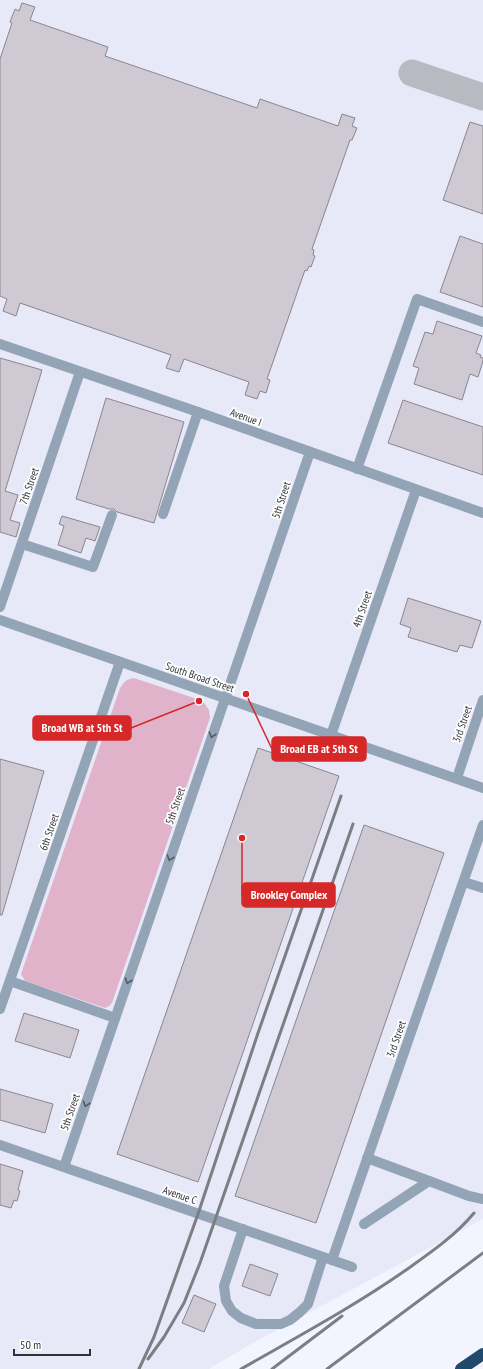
<svg xmlns="http://www.w3.org/2000/svg" width="483" height="1369" font-family="'PT Sans Narrow',sans-serif">
	<style>
		.built { fill: #e7e9f8 }
		.green { fill: #e0b3cb }
		.lines { fill: none; stroke-linecap: round; stroke-linejoin: round }
		.taxiway { stroke: #b8bac1; stroke-width: 27 }
		.building { fill: #cfc9d3; stroke: #8b858f }
		.minor { stroke: #92a4b6; stroke-width: 10 }
		.highway { stroke: #21496c; stroke-width: 12 }
		.rail { stroke: #7c7e84; stroke-width: 3 }
		.oneway { stroke: #545b63 }
		.labels { text-anchor: middle; dominant-baseline: central; stroke-width: 3.5; stroke-linejoin: round; paint-order: stroke }
		.street-label { font-size: 11px; fill: #323337; stroke: #fff }
		.leader { fill: none; stroke: #d62828; stroke-width: 1.5 }
		.callout-dot { fill: #d62828; stroke: #fff; stroke-width: 1.5 }
		.callout { fill: #d62828; stroke: #d62828; stroke-width: 1.5 }
		.callout-label { font-size: 12px; text-anchor: middle; font-weight: bold; fill: #fff }
	</style>
	<rect width="100%" height="100%" fill="#f3f5fe"/>
	<path class="built" d="M0,0h483v1219l-232,125 -42,25h-209z"/>
	<path class="green" d="M134,678l69,23 6,9 1,8 -98,285 -3,3 -4,2 -80,-27 -4,-7 99,-286c4,-6 6,-9 14,-10z"/>
	<g class="lines">
		<path class="taxiway" d="M412,73l71,24"/>
	</g>
	<g class="building">
		<path d="M22,3l13,4 -5,13 78,27 -3,9 152,52 3,-9 78,27 4,-12 13,4 -3,8 5,2 -5,12h-2l-38,109 2,1 -1,5 2,1 -4,11 -2,-1 -2,5 -2,-1 -38,109 3,1 -4,13 -6,-2 -3,8 -12,-4 4,-13 -65,-23 -5,13 -13,-4 5,-13 -151,-52 -4,13 -13,-5 4,-12 -7,-3v-237l12,-36 -2,-1 5,-13 4,2z"/>
		<path d="M470,122l13,4v88l-40,-14z"/>
		<path d="M460,236l23,8v63l-43,-15z"/>
		<path d="M437,321l45,15 -6,17 5,2 -1,2 3,1v3l-5,16 -8,-3 -8,26 -48,-16 5,-16 -6,-2 12,-34 8,2z"/>
		<path d="M0,358l42,12 -37,121 13,4 -8,25 10,3 -4,14 -16,-5z"/>
		<path d="M106,398l78,24 -30,101 -37,-11 -3,-3h-5l-33,-10z"/>
		<path d="M403,400l80,27v48l-95,-32z"/>
		<path d="M62,516l38,11 -5,14 -9,-3 -5,15 -23,-8 6,-19 -5,-2z"/>
		<path d="M408,598l73,23 -9,27 -12,-3 -3,7 -49,-15 3,-9 -11,-4z"/>
		<path d="M258,748l81,28 -141,406 -81,-28z"/>
		<path d="M0,759l44,12 -42,144h-2z"/>
		<path d="M364,825l80,28 -128,370 -81,-27z"/>
		<path d="M24,1013l55,17 -9,28 -55,-17z"/>
		<path d="M0,1089l53,15 -8,29 -45,-13z"/>
		<path d="M0,1164l23,7 -5,19 2,1 -3,10 -3,-1 -3,8 -11,-3z"/>
		<path d="M250,1264l28,10 -8,22 -28,-10z"/>
		<path d="M194,1295l22,9 -12,28 -22,-9z"/>
	</g>
	<g class="lines">
		<g class="minor">
			<path d="M0,344l198,68 285,101"/>
			<path d="M357,469l60,-170 66,23"/>
			<path d="M163,514l35,-102"/>
			<path d="M22,544l71,23 19,-52"/>
			<path d="M0,607l80,-235"/>
			<path d="M0,620l483,168"/>
			<path d="M331,735l85,-245"/>
			<path d="M457,778l26,-78"/>
			<path d="M464,882l19,6"/>
			<path d="M10,981l105,37"/>
			<path d="M0,1009l120,-347"/>
			<path d="M0,1145l352,122"/>
			<path d="M367,1158l62,23"/>
			<path d="M64,1167l246,-715"/>
			<path d="M364,1224l65,-43 40,15 14,3"/>
			<path d="M243,1229l-19,57 2,15 6,10 9,7 15,6h25l9,-4 10,-8 8,-8 15,-47"/>
			<path d="M332,1260l151,-435"/>
		</g>
		<path class="highway" d="M461,1369l22,-15"/>
		<g class="rail">
			<path d="M148,1359l16,-22 20,-34 16,-40 153,-439"/>
			<path d="M139,1369l15,-32 44,-123 60,-181 83,-237"/>
			<path d="M241,1369c56,-32 112,-62 165,-99 24,-17 49,-34 68,-57"/>
			<path d="M272,1369l70,-53"/>
			<path d="M327,1369l156,-116"/>
		</g>
	</g>
	<defs><path id="oneway-chevron" d="M-2-3.5L2.5 0L-2 3.5" fill="none" stroke-width="1.6" stroke-linecap="round" stroke-linejoin="round"/></defs>
	<g class="oneway">
		<use href="#oneway-chevron" transform="translate(212 735) rotate(109)"/>
		<use href="#oneway-chevron" transform="translate(170 858) rotate(109)"/>
		<use href="#oneway-chevron" transform="translate(128 981) rotate(109)"/>
		<use href="#oneway-chevron" transform="translate(86 1104) rotate(109)"/>
	</g>
	<g class="labels">
		<g class="street-label">
			<text transform="translate(246 417) rotate(20)">Avenue I</text>
			<text transform="translate(29 486) rotate(-71)">7th Street</text>
			<text transform="translate(281 500) rotate(-72)">5th Street</text>
			<text transform="translate(362 609) rotate(-71)">4th Street</text>
			<text transform="translate(200 677) rotate(19)">South Broad Street</text>
			<text transform="translate(462 724) rotate(-71)">3rd Street</text>
			<text transform="translate(175 806) rotate(-71)">5th Street</text>
			<text transform="translate(49 832) rotate(-71)">6th Street</text>
			<text transform="translate(396 1039) rotate(-71)">3rd Street</text>
			<text transform="translate(70 1112) rotate(-71)">5th Street</text>
			<text transform="translate(180 1195) rotate(19)">Avenue C</text>
		</g>
	</g>
	<path class="leader" d="M199 701L131 728M246 694L272 749M242 838L242 895"/>
	<g class="callout-dot">
		<circle cx="199" cy="701" r="4"/>
		<circle cx="246" cy="694" r="4"/>
		<circle cx="242" cy="838" r="4"/>
	</g>
	<g class="callout">
		<rect x="33" y="716" width="98" height="24" rx="4"/>
		<rect x="272" y="737" width="94" height="24" rx="4"/>
		<rect x="242" y="883" width="93" height="24" rx="4"/>
	</g>
	<g class="callout-label">
		<text x="82" y="732">Broad WB at 5th St</text>
		<text x="319" y="753">Broad EB at 5th St</text>
		<text x="289" y="899">Brookley Complex</text>
	</g>
	<path d="M14 1349v6h76v-6" fill="none" stroke="#323337" stroke-width="2"/>
	<text x="20" y="1349" font-size="12" fill="#323337" stroke="#ffffff" stroke-width="3" paint-order="stroke">50 m</text>
</svg>
